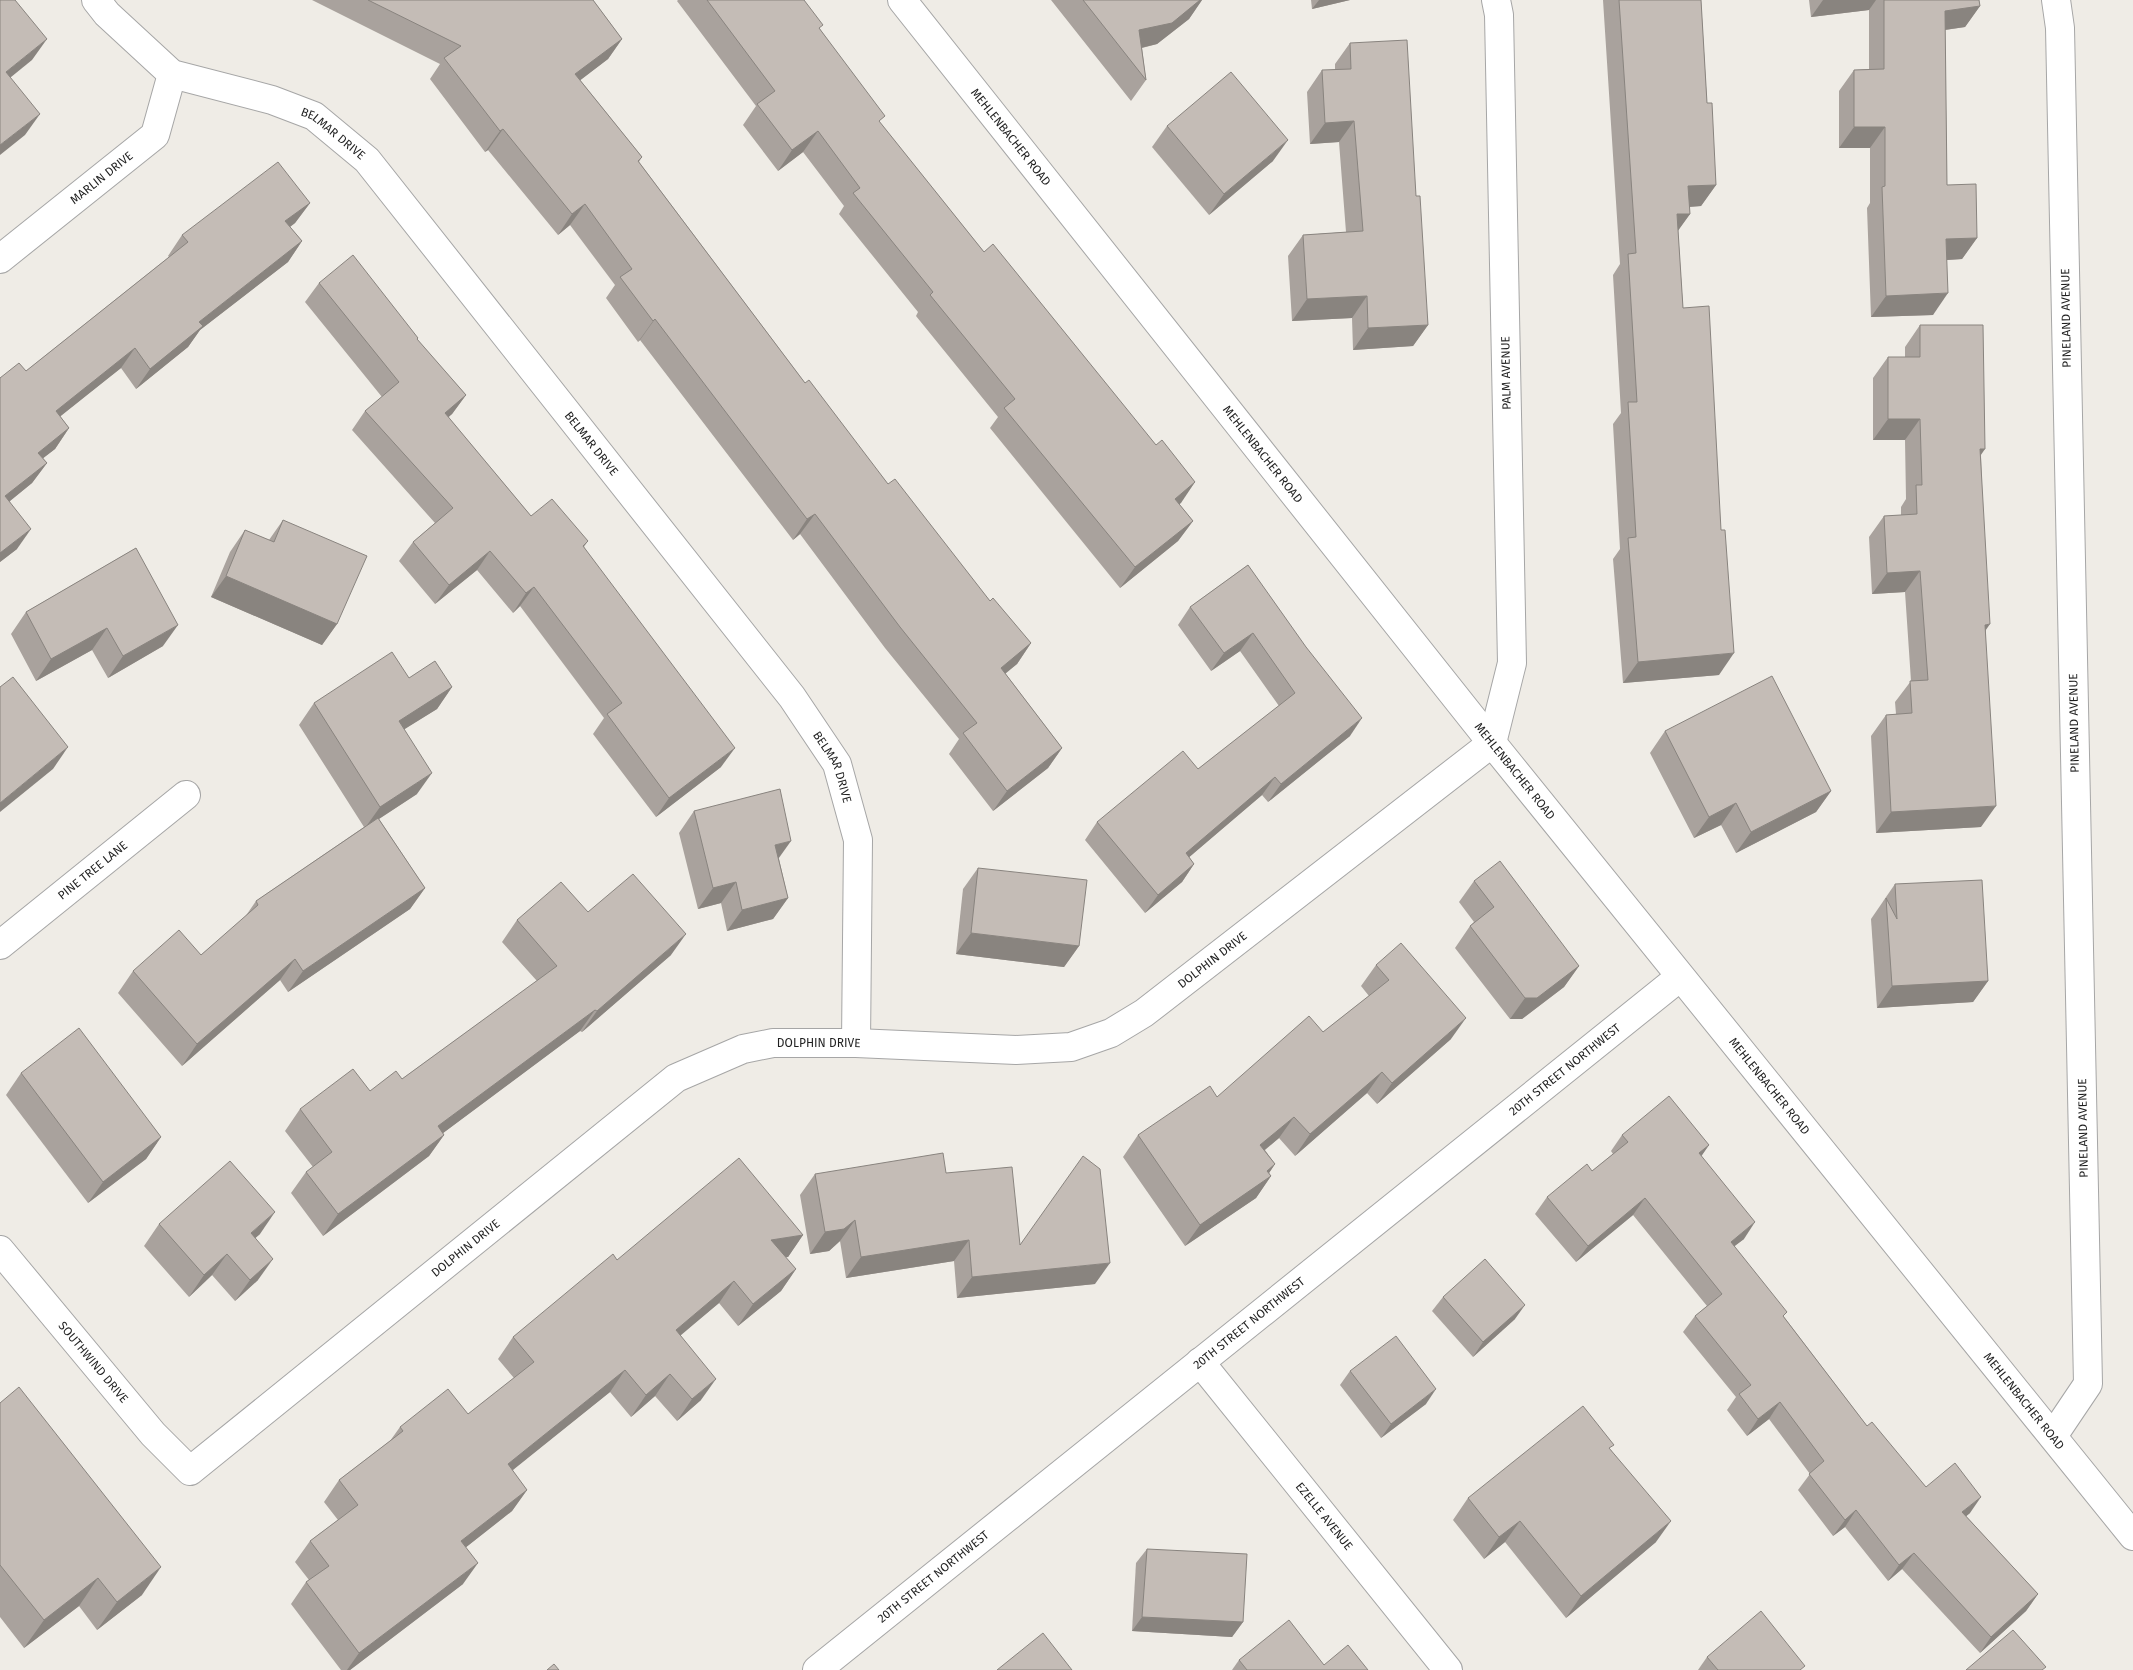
<svg xmlns="http://www.w3.org/2000/svg" width="2133" height="1670" font-family="'Fira Sans',sans-serif">
	<style>
		.lines { fill: none; stroke-linecap: round; stroke-linejoin: round }
		.minor-casing { stroke: #a6a6a6; stroke-width: 30 }
		.minor { stroke: #fff; stroke-width: 28 }
		.wall { fill: #a9a29d }
		.shaded-wall { fill: #89847f }
		.building { fill: #c4bcb6; stroke: #89847f }
		.labels { text-anchor: middle; dominant-baseline: central; stroke-width: 4; stroke-linejoin: round; paint-order: stroke }
		.street-label { font-size: 12px; fill: #1f1f1f; stroke: #fff }
	</style>
	<rect width="100%" height="100%" fill="#efece6"/>
	<g class="lines">
		<defs>
			<g id="minor">
				<path id="s1" d="M96,0l11,14 65,60 100,26 42,16 53,44 425,537 45,67 21,76 -2,203"/>
				<path id="s2" d="M902,0l590,743 641,793"/>
				<path id="s3" d="M0,259l155,-124 17,-61"/>
				<path id="s4" d="M0,945l186,-150"/>
				<path id="s5" d="M0,1250l153,184 37,37 486,-393 67,-29 30,-6h83l160,7 55,-3 40,-14 33,-20 348,-270 20,-80 -13,-648 -3,-15"/>
				<path id="s6" d="M1200,1362l248,308"/>
				<path d="M2053,1436l35,-52 -28,-1356 -4,-28"/>
				<path id="s7" d="M817,1670l863,-693"/>
			</g>
		</defs>
		<use href="#minor" class="minor-casing"/>
		<use href="#minor" class="minor"/>
	</g>
	<g class="wall">
		<path d="M312,0h281l29,39 -14,20 -28,21 62,77 -3,5 166,221 83,101 102,117 41,42 -14,21 -12,9 57,75 -14,20 -55,43 -44,-57 10,-15 -74,-91 -85,-114 -7,6 -153,-200 -2,2 -32,-44 9,-13 -45,-60 -12,10 -70,-85 -3,2 -55,-73 10,-15z"/>
		<path d="M678,0h126l16,29 60,94 104,129 172,193 39,37 -16,22 14,17 -15,20 -58,47 -130,-160 8,-11 -82,-101 2,-4 -79,-98 5,-8 -41,-54 -25,19 -35,-46 13,-19 -79,-105z"/>
		<path d="M1051,0h151l-13,19 -32,25 -15,4 4,32 -15,21z"/>
		<path d="M1311,0h39l-38,9z"/>
		<path d="M1603,0h98l6,103 9,82 -15,21 -12,1 1,7 -12,16 5,78 36,367 -96,8 -10,-124 7,-10 -7,-125 8,-11 -8,-138 7,-11z"/>
		<path d="M1809,0h170l1,6 -15,21 -20,3 2,155 30,53 -15,21 -15,1 -14,55 -62,2 -4,-109 3,-5v-55h-31v-57l15,-21 15,-1v-59l-58,7z"/>
		<path d="M1350,43l66,153 12,129 -15,21 -60,4 -1,-32 -60,3 -4,-65 15,-21 43,-3 -7,-90 -29,2 -3,-52 15,-22h13v-6z"/>
		<path d="M1167,126l106,35 -64,54 -57,-68z"/>
		<path d="M310,203l-15,20 -5,4 12,14 -14,21 -88,68 -12,17 -52,42 -15,-21 -61,48 9,12 -14,21 -12,9 4,5 -15,20 -22,18 7,48 -17,13v-184l26,-7 143,-114 -1,-1 14,-21z"/>
		<path d="M319,283l99,55 -1,2 49,55 -14,19 -4,3 83,99 57,25 -4,6 137,220 -65,50 -63,-83 11,-16 -84,-112 -7,7 -36,-43 -42,34 -36,-43 14,-19 22,-19 -83,-93 13,-19 17,-14 -77,-95z"/>
		<path d="M1920,325l61,130 5,176 -5,196 -105,6 -5,-97 15,-21 10,-1 -1,-12 16,-21 -6,-89 -33,2 -3,-57 15,-21 17,-1v-8l5,-8 -1,-59h-32v-62l15,-21h17v-10z"/>
		<path d="M283,520l54,104 -15,21 -111,-48 19,-45 15,-22 24,10z"/>
		<path d="M136,548l27,98 -55,32 -16,-28 -56,31 -25,-47 15,-22z"/>
		<path d="M1248,565l102,171 -82,66 -6,-7 -73,62 5,7 -12,18 -37,31 -60,-73 12,-18 101,-53 81,-63 -39,-55 -29,20 -33,-46 12,-18z"/>
		<path d="M409,678l43,9 -15,22 -33,20 13,65 -38,25 46,69 -15,21 -122,83 -8,-12 -98,86 -64,-73 15,-22 68,-16 44,-38 11,-16 108,-74 -65,-102 15,-22z"/>
		<path d="M1665,731l166,60 -15,21 -80,41 -15,-28 -27,13 -44,-85z"/>
		<path d="M694,811l85,48 9,39 -15,21 -46,12 -6,-28 -23,6 -19,-76z"/>
		<path d="M978,868l101,78 -15,21 -108,-13 7,-65z"/>
		<path d="M1474,881l105,85 -15,21 -42,32h-12l-55,-71 15,-22 4,-4 -15,-20z"/>
		<path d="M1895,884l93,97 -15,21 -96,6 -6,-89z"/>
		<path d="M517,920l154,35 -89,77 -2,-1 -137,102 1,2 -15,21 -106,80 -32,-43 15,-21 7,-5 -28,-36 15,-22 70,-18 32,-12 135,-98 -35,-39z"/>
		<path d="M1376,965l75,74 -74,65 -10,-11 -72,63 -16,-18 -14,12 10,14 -6,9 2,3 -15,22 -71,48 -62,-89 15,-22 79,-38 106,-65 46,-36 -8,-10z"/>
		<path d="M21,1073l140,64 -15,22 -58,44 -82,-108z"/>
		<path d="M1622,1135l87,10 -8,11 43,83 -10,7 50,71 83,109 59,61 44,26 -4,3 72,78 -12,17 -46,42 -78,-84 -14,12 -43,-54 -12,9 -35,-46 12,-16 -41,-55 -22,17 -20,-26 9,-13 -53,-65 12,-16 12,-10 -74,-91 -57,47 -41,-48 12,-17 45,-26 21,-17 -2,-3z"/>
		<path d="M946,1173l74,72 75,39 -138,14 -3,-37 -108,17 -6,-37 -11,10 -19,3 -10,-59 15,-21z"/>
		<path d="M159,1224l101,10 -5,4 3,42 -23,21 -23,-26 -23,22 -45,-51z"/>
		<path d="M803,1235l-15,22h-3l11,12 -15,22 -43,35 -19,-23 -39,32 21,65 -24,21 -22,-25 -24,21 -21,-25 -98,78 15,20 -15,21 -46,36 -3,37 -113,86h-9l-50,-66 15,-22 3,-2 -14,-18 15,-21 28,-21 -14,-18 15,-22 51,-39 10,-14 68,-13 46,-36 -16,-19 15,-22 104,-77z"/>
		<path d="M1443,1297l72,22 -42,38 -41,-46z"/>
		<path d="M1350,1371l76,33 -45,34 -41,-53z"/>
		<path d="M0,1403l142,192 -45,35 -18,-24 -55,42 -24,-31z"/>
		<path d="M1611,1450l45,92 -90,76 -61,-76 -21,17 -31,-39 15,-22z"/>
		<path d="M1147,1549l96,73 -11,15 -100,-6 4,-68z"/>
		<path d="M1707,1657l95,13h-104z"/>
		<path d="M1239,1660l85,5 44,5h-136z"/>
	</g>
	<g class="shaded-wall">
		<path d="M1200,0h2l-13,19 -32,25 -33,8 15,-22z"/>
		<path d="M1319,0h31l-38,9z"/>
		<path d="M1823,0h53l-7,10 -58,7z"/>
		<path d="M1980,6l-15,21 -35,5 15,-21z"/>
		<path d="M47,39l-15,21 -32,26 6,-14z"/>
		<path d="M622,39l-14,20 -47,36 14,-21z"/>
		<path d="M40,114l-15,21 -25,20v-10z"/>
		<path d="M1354,121l-15,21 -29,2 15,-21z"/>
		<path d="M1854,127h31l-15,21h-31z"/>
		<path d="M503,129l-15,21 -3,2 15,-21z"/>
		<path d="M818,131l-15,21 -25,19 14,-21z"/>
		<path d="M1288,140l-15,21 -64,54 15,-21z"/>
		<path d="M1716,185l-15,21 -28,2 15,-22z"/>
		<path d="M310,203l-15,20 -24,18 14,-20z"/>
		<path d="M585,204l-15,21 -12,10 14,-21z"/>
		<path d="M1677,214h13l-15,21z"/>
		<path d="M1977,238l-15,21 -31,2 15,-22z"/>
		<path d="M302,241l-14,21 -88,68 -12,17 -52,42 14,-20 49,-47z"/>
		<path d="M1948,293l-15,22 -62,2 15,-21z"/>
		<path d="M1367,296l-15,22 -60,3 15,-22z"/>
		<path d="M655,319l-15,21 -2,2 15,-21z"/>
		<path d="M1428,325l-15,21 -60,4 15,-22z"/>
		<path d="M135,348l-14,20 -79,63 14,-20z"/>
		<path d="M466,395l-14,19 -21,19 14,-20z"/>
		<path d="M1888,419h32l-15,21h-32z"/>
		<path d="M69,428l-14,21 -31,24 14,-20z"/>
		<path d="M1980,449h5l-15,22z"/>
		<path d="M47,463l-15,20 -32,26 5,-13z"/>
		<path d="M1195,482l-14,21 -21,17 15,-21z"/>
		<path d="M815,514l-15,20 -7,6 14,-21z"/>
		<path d="M1193,521l-15,20 -58,47 15,-21z"/>
		<path d="M31,529l-14,20 -17,13v-9z"/>
		<path d="M490,551l-13,19 -42,34 14,-19z"/>
		<path d="M1920,571l-15,21 -33,2 15,-21z"/>
		<path d="M226,576l111,48 -15,21 -111,-48z"/>
		<path d="M534,587l-14,19 -7,7 13,-20z"/>
		<path d="M1990,624l-15,22 10,-21z"/>
		<path d="M178,625l-15,21 -55,32 15,-22z"/>
		<path d="M107,628l-15,22 -56,31 15,-22z"/>
		<path d="M1253,633l-13,18 -29,20 13,-18z"/>
		<path d="M1031,643l-14,21 -30,25 14,-21z"/>
		<path d="M1734,653l-15,22 -96,8 15,-21z"/>
		<path d="M452,687l-15,22 -53,33 15,-21z"/>
		<path d="M1362,718l-12,18 -82,66 13,-18z"/>
		<path d="M68,747l-15,22 -53,43v-9z"/>
		<path d="M735,748l-14,19 -65,50 13,-19z"/>
		<path d="M1062,748l-14,20 -55,43 14,-20z"/>
		<path d="M432,773l-15,21 -52,34 15,-21z"/>
		<path d="M1275,777l-13,18 -89,76 13,-18z"/>
		<path d="M1831,791l-15,21 -80,41 15,-21z"/>
		<path d="M1736,803l-15,22 -27,13 15,-21z"/>
		<path d="M1996,806l-15,21 -105,6 15,-21z"/>
		<path d="M791,841l-15,21 -1,-17z"/>
		<path d="M1194,864l-12,18 -37,31 13,-18z"/>
		<path d="M736,882l-15,21 -23,6 15,-21z"/>
		<path d="M425,888l-15,21 -122,83 15,-21z"/>
		<path d="M788,898l-15,21 -46,12 15,-21z"/>
		<path d="M971,933l108,13 -15,21 -108,-13z"/>
		<path d="M686,934l-15,21 -89,77 15,-21z"/>
		<path d="M295,959l-15,21 -98,86 15,-22z"/>
		<path d="M1579,966l-15,21 -42,32h-12l15,-21z"/>
		<path d="M1988,981l-15,21 -96,6 15,-22z"/>
		<path d="M595,1010l-15,21 -157,117 15,-22z"/>
		<path d="M1466,1018l-15,21 -74,65 15,-21z"/>
		<path d="M1382,1072l-15,21 -72,63 15,-22z"/>
		<path d="M1294,1117l-15,21 -34,28 15,-21z"/>
		<path d="M444,1135l-15,21 -106,80 15,-22z"/>
		<path d="M161,1137l-15,22 -58,44 15,-21z"/>
		<path d="M1709,1145l-11,16 1,-8z"/>
		<path d="M1275,1164l-12,18 8,-6 -15,22 -71,48 15,-21z"/>
		<path d="M1645,1198l-12,17 -57,47 12,-16z"/>
		<path d="M275,1212l-15,22 -24,21 15,-22z"/>
		<path d="M855,1220l-15,21 -11,10 -19,3 15,-22z"/>
		<path d="M1755,1222l-11,17 -25,19 12,-16z"/>
		<path d="M803,1235l-15,22 -32,5 15,-22z"/>
		<path d="M969,1240l-15,21 -108,17 15,-21z"/>
		<path d="M227,1254l-15,21 -23,22 15,-22z"/>
		<path d="M273,1259l-15,21 -23,21 15,-21z"/>
		<path d="M1110,1263l-15,21 -138,14 15,-21z"/>
		<path d="M796,1269l-15,22 -43,35 15,-22z"/>
		<path d="M734,1281l-15,22 -58,49 15,-22z"/>
		<path d="M1525,1305l-10,14 -42,38 10,-15z"/>
		<path d="M625,1370l-15,22 -117,94 15,-22z"/>
		<path d="M670,1374l-15,22 -24,21 15,-22z"/>
		<path d="M716,1379l-15,21 -24,21 15,-22z"/>
		<path d="M1436,1389l-10,15 -45,34 10,-14z"/>
		<path d="M1780,1402l-11,17 -22,17 11,-17z"/>
		<path d="M527,1490l-15,21 -66,52 15,-22z"/>
		<path d="M1981,1497l-11,16 -19,16 11,-17z"/>
		<path d="M1856,1510l-11,17 -12,9 12,-16z"/>
		<path d="M1520,1521l-15,21 -21,17 15,-22z"/>
		<path d="M1671,1521l-15,21 -90,76 15,-22z"/>
		<path d="M1914,1553l-12,16 -14,12 11,-16z"/>
		<path d="M478,1563l-15,21 -113,86h-3l12,-17z"/>
		<path d="M161,1567l-19,28 -45,35 20,-28z"/>
		<path d="M98,1578l-19,28 -55,42 20,-28z"/>
		<path d="M2038,1594l-12,17 -46,42 11,-16z"/>
		<path d="M1142,1617l101,5 -11,15 -100,-6z"/>
	</g>
	<g class="building">
		<path d="M0,0h15l32,39 -41,33 34,42 -40,31z"/>
		<path d="M368,0h225l29,39 -47,35 67,83 -4,4 167,222 4,-3 79,104 7,-5 95,122 3,-3 38,45 -30,25 61,80 -55,43 -44,-58 14,-10 -77,-96 -85,-113 -8,5 -152,-200 -2,2 -33,-44 12,-8 -47,-65 -13,10 -69,-85 -3,2 -56,-73 17,-12z"/>
		<path d="M707,0h97l19,25 -4,3 66,88 -6,5 105,131 9,-8 163,201 6,-5 33,42 -20,17 18,22 -58,46 -131,-159 11,-9 -85,-104 3,-3 -80,-99 7,-5 -42,-57 -26,19 -35,-46 18,-13z"/>
		<path d="M1083,0h117l-28,23 -33,7 7,50z"/>
		<path d="M1619,0h82l6,103h5l4,82 -28,1 2,28h-13l6,94 26,-2 12,224h4l9,123 -96,9 -10,-124 8,-1 -8,-135h9l-9,-148 8,-1z"/>
		<path d="M1884,0h95l1,6 -35,5 2,174 29,-1 1,54 -31,1 2,54 -62,3 -4,-109 3,-1v-59h-31v-57l30,-1z"/>
		<path d="M1407,40l9,156h4l8,129 -60,3 -1,-32 -60,3 -4,-64 60,-4 -9,-110 -29,2 -3,-53 29,-1 -1,-26z"/>
		<path d="M1231,72l57,68 -64,54 -57,-68z"/>
		<path d="M278,162l32,41 -25,18 17,20 -103,81 4,4 -53,43 -15,-21 -79,63 13,17 -31,25 9,10 -42,33 26,33 -31,24v-175l19,-15 7,8 162,-129 -6,-7z"/>
		<path d="M353,255l65,83 -1,1 49,56 -21,18 86,103 21,-17 36,42 -5,5 152,202 -66,50 -62,-84 15,-11 -88,-116 -8,6 -36,-42 -41,34 -36,-43 40,-34 -88,-97 34,-29 -80,-99z"/>
		<path d="M1920,325h63l2,124h-5l10,175 -5,1 11,181 -105,6 -5,-97 26,-2 -2,-32 18,-1 -8,-109 -33,2 -3,-57 33,-2 -1,-29h6l-2,-66h-32v-62h32z"/>
		<path d="M283,520l84,36 -30,68 -111,-48 19,-46 29,12z"/>
		<path d="M136,548l42,77 -55,31 -16,-28 -56,31 -25,-47z"/>
		<path d="M1248,565l58,82 56,71 -81,66 -6,-7 -89,76 8,11 -36,31 -61,-73 86,-71 15,18 97,-76 -42,-60 -29,20 -34,-46z"/>
		<path d="M392,652l17,26 26,-17 17,26 -53,34 33,52 -52,34 -66,-104z"/>
		<path d="M1772,676l59,115 -80,41 -15,-29 -27,14 -44,-86z"/>
		<path d="M13,677l55,70 -68,56v-116z"/>
		<path d="M780,789l11,52 -16,4 13,53 -46,12 -6,-28 -23,6 -19,-77z"/>
		<path d="M378,818l47,70 -122,83 -8,-12 -98,85 -64,-73 46,-41 22,25 57,-50 -2,-4z"/>
		<path d="M1500,861l79,105 -42,32h-12l-55,-72 24,-19 -20,-26z"/>
		<path d="M978,868l109,12 -8,66 -108,-13z"/>
		<path d="M633,874l53,60 -89,77 -2,-1 -157,116 6,9 -106,79 -32,-42 26,-20 -32,-43 53,-40 17,22 26,-20 6,8 155,-113 -40,-46 44,-38 27,30z"/>
		<path d="M1982,880l6,101 -96,5 -6,-88 11,21 -2,-35z"/>
		<path d="M1401,943l65,75 -74,65 -10,-11 -72,62 -16,-17 -34,28 15,19 -8,7 4,5 -71,49 -62,-90 72,-49 7,11 92,-81 14,16 66,-52 -13,-15z"/>
		<path d="M79,1028l82,109 -58,45 -82,-109z"/>
		<path d="M1669,1096l40,49 -10,8 56,69 -24,20 56,70 -4,4 84,110 5,-4 54,65 29,-24 26,34 -19,15 76,82 -47,43 -77,-84 -15,12 -43,-55 -11,10 -36,-46 15,-13 -44,-59 -22,17 -19,-25 12,-9 -56,-69 27,-22 -77,-96 -57,48 -41,-49 40,-33 5,7 36,-29 -6,-7z"/>
		<path d="M943,1153l3,20 66,-6 8,78 63,-89 17,13 10,94 -138,14 -3,-37 -108,17 -6,-37 -11,9 -19,3 -10,-58z"/>
		<path d="M739,1158l64,77 -32,5 25,29 -43,35 -19,-23 -58,49 40,49 -24,20 -22,-25 -24,21 -21,-25 -117,94 19,26 -66,51 17,22 -119,90 -53,-71 23,-16 -19,-25 48,-36 -19,-25 64,-49 -3,-4 48,-38 20,25 66,-52 -21,-25 100,-83 4,6z"/>
		<path d="M230,1161l45,51 -24,21 22,26 -23,21 -23,-26 -23,21 -45,-51z"/>
		<path d="M1485,1259l40,46 -42,37 -40,-45z"/>
		<path d="M1396,1336l40,53 -45,35 -41,-53z"/>
		<path d="M19,1387l142,180 -44,35 -19,-24 -54,42 -44,-55v-162z"/>
		<path d="M1583,1406l31,39 -5,3 62,73 -90,75 -61,-75 -21,16 -31,-39z"/>
		<path d="M1147,1549l100,5 -4,68 -101,-5z"/>
		<path d="M1761,1611l44,55 -5,4h-82l-11,-13z"/>
		<path d="M1289,1620l35,45 24,-20 20,25h-121l-8,-10z"/>
		<path d="M2013,1630l33,37 -4,3h-76z"/>
		<path d="M1043,1633l29,37h-75z"/>
		<path d="M554,1664l5,6h-12z"/>
	</g>
	<g class="labels">
		<g class="street-label">
			<text stroke="none"><textPath href="#s1" startOffset="280">BELMAR DRIVE</textPath></text>
			<text stroke="none"><textPath href="#s2" startOffset="175">MEHLENBACHER ROAD</textPath></text>
			<text stroke="none"><textPath href="#s3" startOffset="130">MARLIN DRIVE</textPath></text>
			<text transform="translate(2066 318) rotate(-91)">PINELAND AVENUE</text>
			<text transform="translate(1506 373) rotate(-91)">PALM AVENUE</text>
			<text stroke="none"><textPath href="#s1" startOffset="685">BELMAR DRIVE</textPath></text>
			<text stroke="none"><textPath href="#s2" startOffset="580">MEHLENBACHER ROAD</textPath></text>
			<text transform="translate(2074 723) rotate(-91)">PINELAND AVENUE</text>
			<text stroke="none"><textPath href="#s1" startOffset="1090">BELMAR DRIVE</textPath></text>
			<text stroke="none"><textPath href="#s2" startOffset="985">MEHLENBACHER ROAD</textPath></text>
			<text stroke="none"><textPath href="#s4" startOffset="119">PINE TREE LANE</textPath></text>
			<text stroke="none"><textPath href="#s5" startOffset="1486">DOLPHIN DRIVE</textPath></text>
			<text stroke="none"><textPath href="#s5" startOffset="1066">DOLPHIN DRIVE</textPath></text>
			<text stroke="none"><textPath href="#s7" startOffset="959">20TH STREET NORTHWEST</textPath></text>
			<text stroke="none"><textPath href="#s2" startOffset="1390">MEHLENBACHER ROAD</textPath></text>
			<text transform="translate(2083 1128) rotate(-91)">PINELAND AVENUE</text>
			<text stroke="none"><textPath href="#s5" startOffset="646">DOLPHIN DRIVE</textPath></text>
			<text stroke="none"><textPath href="#s7" startOffset="554">20TH STREET NORTHWEST</textPath></text>
			<text stroke="none"><textPath href="#s5" startOffset="146">SOUTHWIND DRIVE</textPath></text>
			<text stroke="none"><textPath href="#s2" startOffset="1795">MEHLENBACHER ROAD</textPath></text>
			<text stroke="none"><textPath href="#s6" startOffset="198">EZELLE AVENUE</textPath></text>
			<text stroke="none"><textPath href="#s7" startOffset="149">20TH STREET NORTHWEST</textPath></text>
		</g>
	</g>
</svg>
